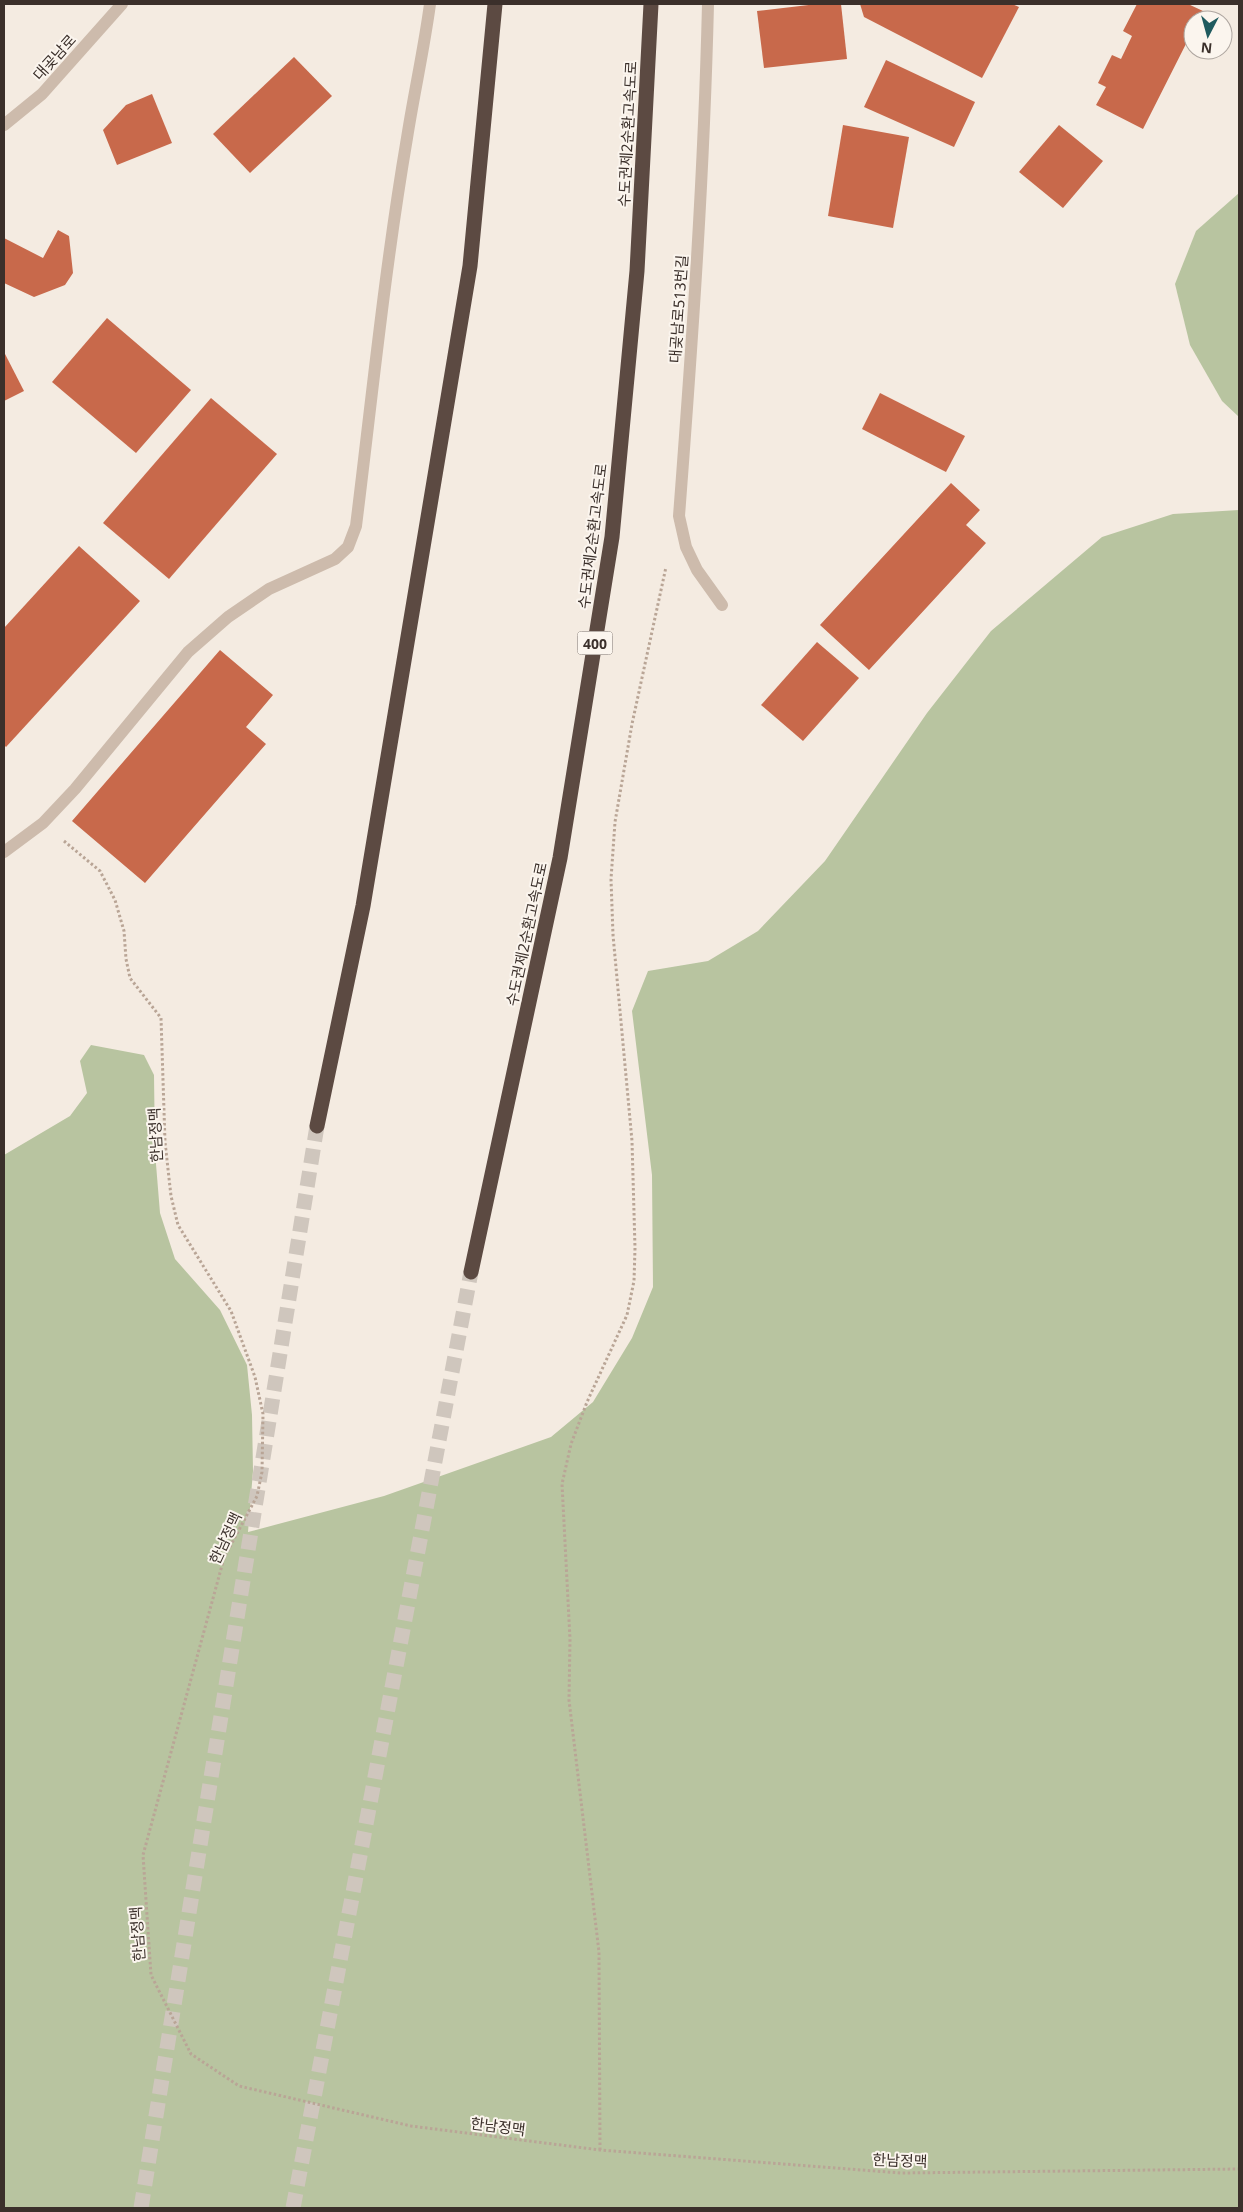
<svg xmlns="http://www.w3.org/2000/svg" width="1243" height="2212" font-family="'Noto Sans','Noto Sans KR',sans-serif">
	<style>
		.green { fill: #b8c4a0 }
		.building { fill: #c8694b }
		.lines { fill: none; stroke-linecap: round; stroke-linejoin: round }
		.motorway-tunnel { stroke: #cfc6bd; stroke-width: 15; stroke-dasharray: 15 8; stroke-linecap: butt }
		.path { stroke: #b9a596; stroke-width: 3; stroke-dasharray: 2.5 2.5; stroke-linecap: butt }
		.service { stroke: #cdbbac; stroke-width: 12 }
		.tertiary { stroke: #cdbbac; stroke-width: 12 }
		.motorway { stroke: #5c4a42; stroke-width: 15 }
		.labels { text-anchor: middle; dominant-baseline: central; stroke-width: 4; stroke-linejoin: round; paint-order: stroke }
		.shield { fill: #fbf5ee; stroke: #756b66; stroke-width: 1 }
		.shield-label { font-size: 14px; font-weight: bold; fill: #3b302b }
		.street-label { font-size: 15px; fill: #3b302b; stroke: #fbf5ee }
	</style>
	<rect width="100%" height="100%" fill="#f4ebe1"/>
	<g class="green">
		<path d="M1239,193v224l-17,-16 -32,-56 -15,-61 21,-53z"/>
		<path d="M1239,510v1698h-1235v-1053l66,-39 17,-23 -7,-32 11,-16 53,10 10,20 1,77 5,61 15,46 45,51 27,55 5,50 1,56 -5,61 136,-36 167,-59 42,-35 39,-64 21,-51 -1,-112 -20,-164 16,-40 60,-10 50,-30 67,-70 102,-148 64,-82 111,-94 71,-23z"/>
	</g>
	<g class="building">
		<path d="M817,4h24l6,55 -83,9 -7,-57z"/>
		<path d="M860,4h152l7,3 -37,71 -118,-61z"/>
		<path d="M1137,4h51l15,7 -5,9h-5v10l-50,99 -47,-24 10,-18 -8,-4 14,-28 9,4 11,-23 -9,-5z"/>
		<path d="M294,57l38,39 -82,77 -37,-39z"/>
		<path d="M886,60l89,42 -21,45 -90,-40z"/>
		<path d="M152,94l20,49 -55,22 -14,-35 23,-25z"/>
		<path d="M843,125l66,12 -16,91 -65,-12z"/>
		<path d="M1059,125l44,36 -40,47 -44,-36z"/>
		<path d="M58,230l11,6 4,37 -8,12 -31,12 -30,-14v-45l39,20z"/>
		<path d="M107,318l84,72 -55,63 -84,-71z"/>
		<path d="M4,352l20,39 -20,10z"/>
		<path d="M880,393l85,43 -19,36 -84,-43z"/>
		<path d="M211,398l66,56 -108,125 -66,-56z"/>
		<path d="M951,483l29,27 -14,15 20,18 -117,127 -49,-45z"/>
		<path d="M79,546l61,55 -134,146 -2,-2v-117z"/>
		<path d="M817,642l42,36 -56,63 -42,-36z"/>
		<path d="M220,650l53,45 -27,32 20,17 -121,139 -73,-62z"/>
	</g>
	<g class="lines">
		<g class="motorway-tunnel">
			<path d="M141,2208l176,-1082"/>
			<path d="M293,2208l178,-936"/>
		</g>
		<g class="path">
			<path d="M64,841l36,30 15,29 9,31 2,28 4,19 31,40 4,124 6,54 7,29 53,86 24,66 8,37 -1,58 -5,24 -33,62 -81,297 8,120 40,79 48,32 172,40 189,24 301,23 338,-4"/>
			<path d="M600,2150l-1,-198 -30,-252 1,-61 -8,-155 9,-40 16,-42 40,-87 7,-34 1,-33 -3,-107 -19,-206 -2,-56 4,-57 17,-98 34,-157"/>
		</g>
		<g class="service">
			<path d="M708,4c-4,171 -16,341 -29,512l7,31 11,23 25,35"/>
			<path d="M4,852l39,-29 32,-34 113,-137 40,-35 41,-28 66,-30 13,-12 8,-21c16,-129 29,-259 51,-388 7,-45 17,-89 23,-134"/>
		</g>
		<path class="tertiary" d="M4,125l38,-31 80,-90"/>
		<g class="motorway">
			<path d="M317,1126l46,-220 107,-640 25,-262"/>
			<path d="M471,1272l89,-414 52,-321 25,-266 14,-267"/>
		</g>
	</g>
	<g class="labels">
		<rect class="shield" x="577.5" y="631.5" width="35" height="23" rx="4"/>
		<g class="shield-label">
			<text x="595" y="643">400</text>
		</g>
		<g class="street-label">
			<text transform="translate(54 57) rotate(-48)">대곶남로</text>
			<text transform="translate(627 134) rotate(-87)">수도권제2순환고속도로</text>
			<text transform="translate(678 309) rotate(-86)">대곶남로513번길</text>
			<text transform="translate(592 536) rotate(-83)">수도권제2순환고속도로</text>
			<text transform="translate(526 934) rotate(-78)">수도권제2순환고속도로</text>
			<text transform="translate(155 1135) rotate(-93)">한남정맥</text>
			<text transform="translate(225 1538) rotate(-65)">한남정맥</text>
			<text transform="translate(137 1934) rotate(-94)">한남정맥</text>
			<text transform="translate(498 2126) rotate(7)">한남정맥</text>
			<text transform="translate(900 2160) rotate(2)">한남정맥</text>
		</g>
	</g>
	<rect width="1243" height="2212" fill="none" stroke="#3b302b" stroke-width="10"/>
	<g transform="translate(1208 35) rotate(186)"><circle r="24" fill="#fbf5ee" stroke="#aea6a0"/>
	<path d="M0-4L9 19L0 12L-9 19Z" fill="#1f5a5e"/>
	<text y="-8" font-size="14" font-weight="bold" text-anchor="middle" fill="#3b302b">N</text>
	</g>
</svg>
